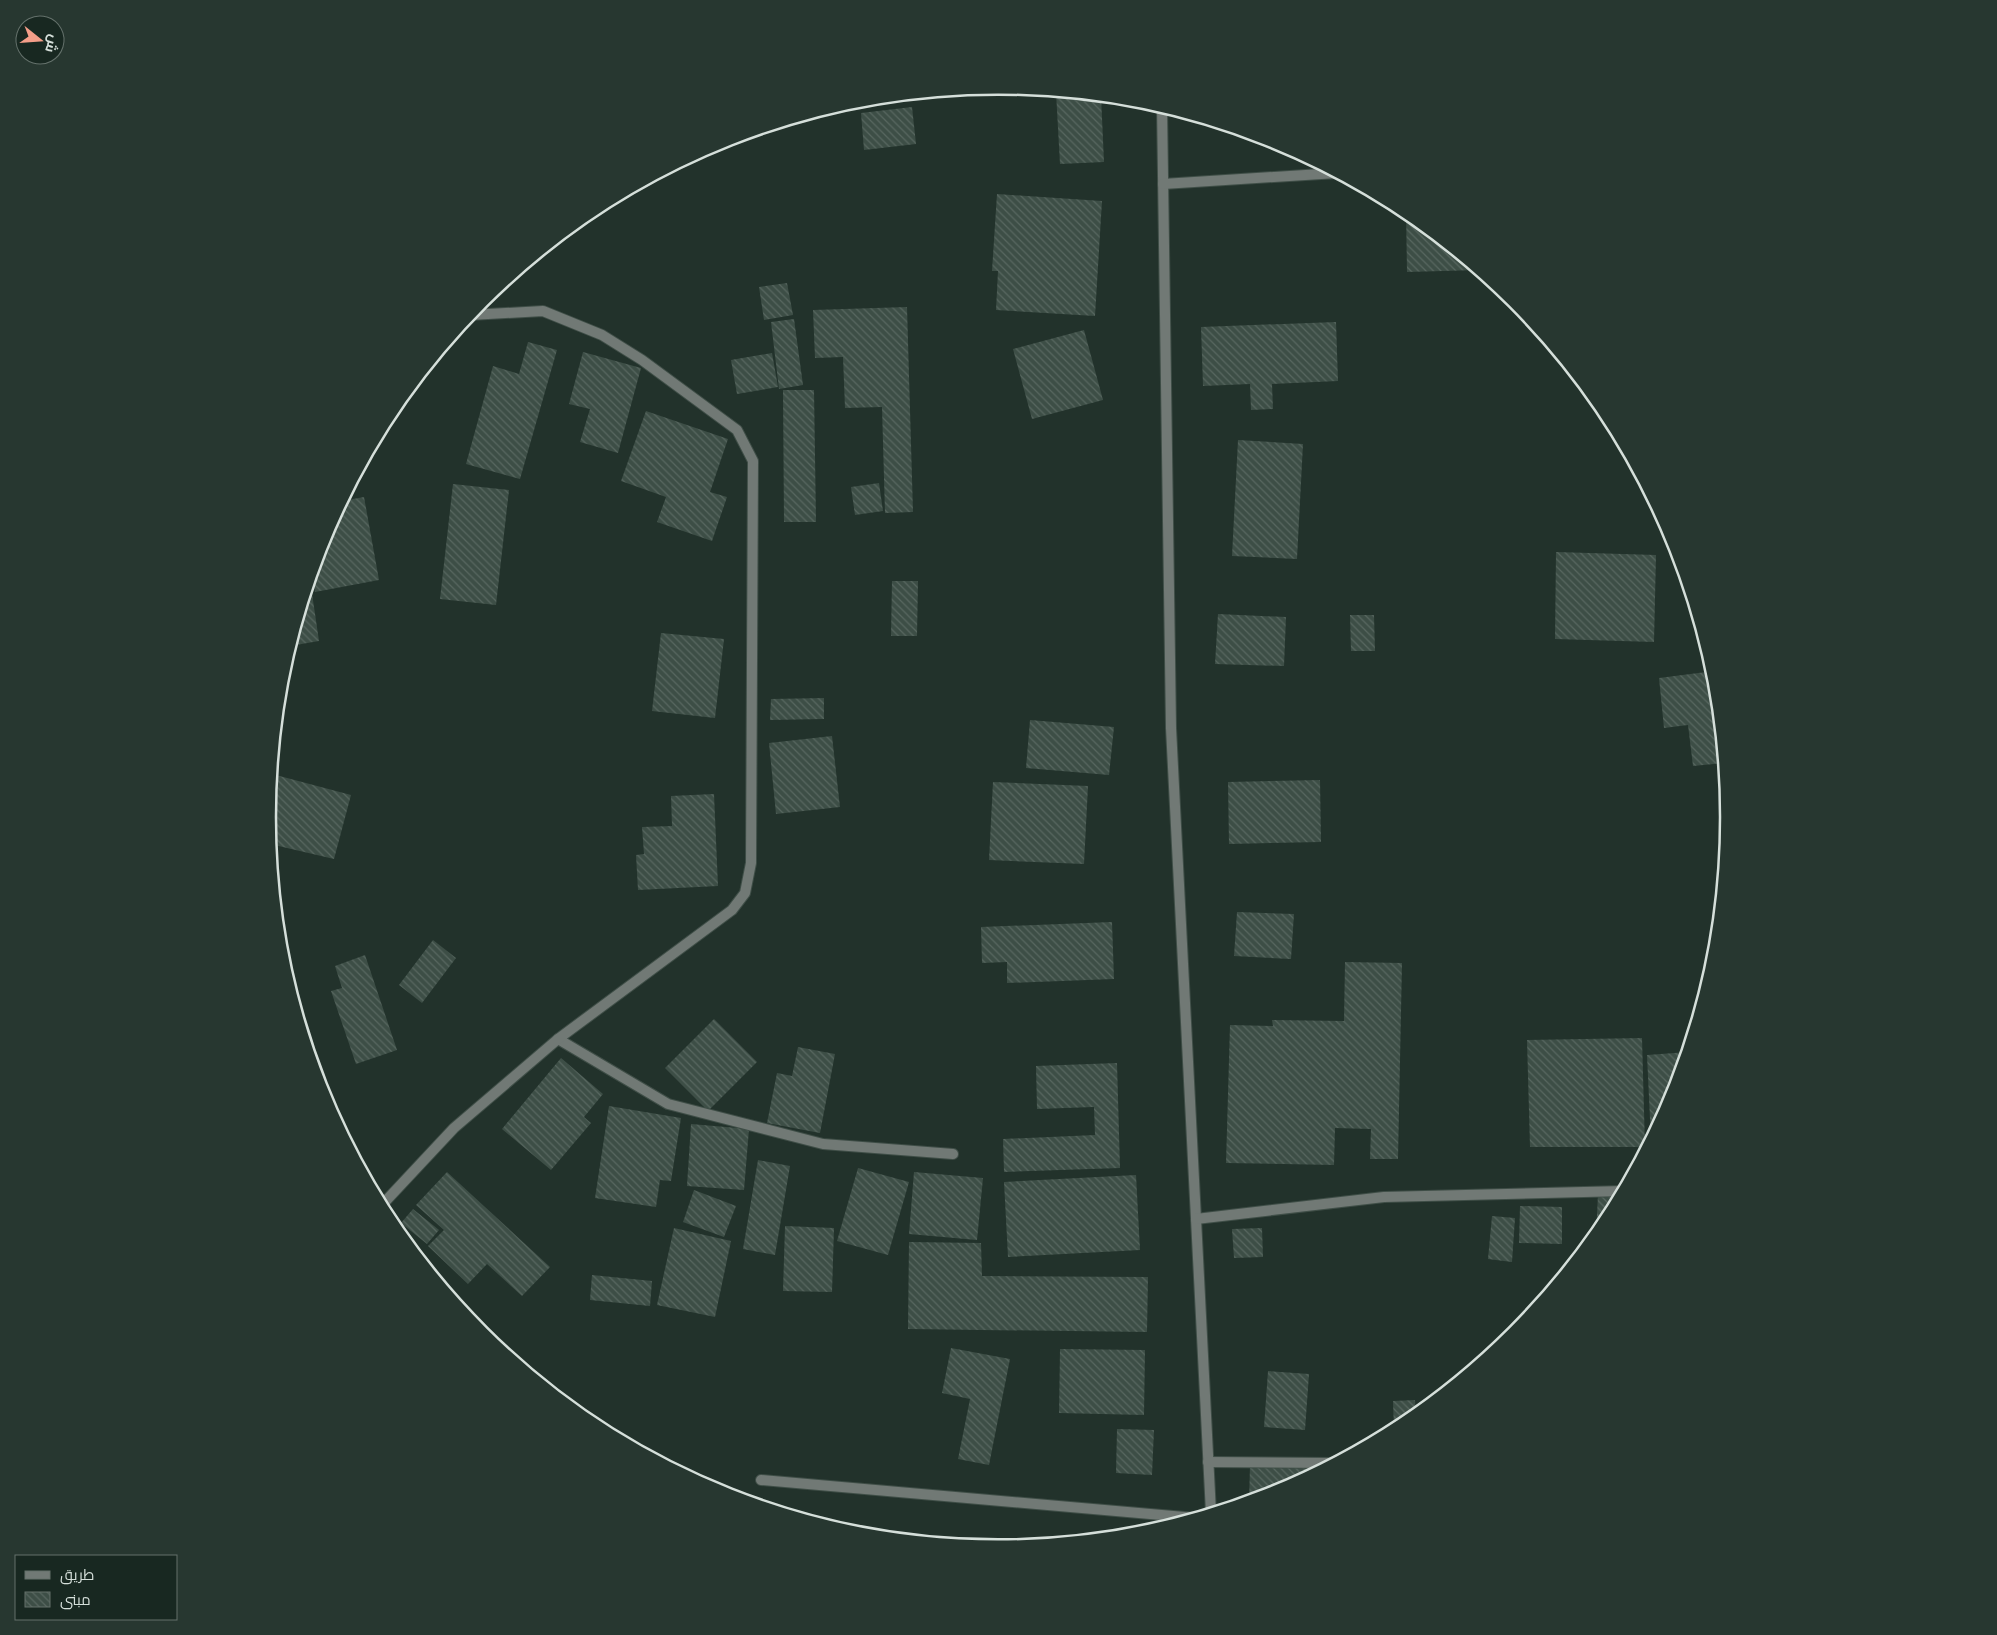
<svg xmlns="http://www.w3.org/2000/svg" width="1997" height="1635" font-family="Inter,Cairo,sans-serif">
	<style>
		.building { fill: url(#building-back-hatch) }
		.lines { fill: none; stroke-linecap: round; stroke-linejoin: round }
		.minor-casing { stroke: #3f4e47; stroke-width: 12 }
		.minor { stroke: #717975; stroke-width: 10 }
		.rim { fill: none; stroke: #d5dfda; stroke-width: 2.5 }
	</style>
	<defs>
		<pattern id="building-back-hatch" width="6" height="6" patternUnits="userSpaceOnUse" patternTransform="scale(1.25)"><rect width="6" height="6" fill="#3d4e46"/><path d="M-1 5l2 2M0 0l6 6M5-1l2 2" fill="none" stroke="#586760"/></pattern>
	</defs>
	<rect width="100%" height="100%" fill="#22322b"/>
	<g class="building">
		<path d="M999,86l5,1v3l-35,1v-2z"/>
		<path d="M956,90v5l-37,1v-2z"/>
		<path d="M1056,92l45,4 3,66 -44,2z"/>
		<path d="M912,107l4,37 -52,6 -3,-37z"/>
		<path d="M997,194l105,7 -7,115 -99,-6 2,-39h-6z"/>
		<path d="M1406,210l73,60 -72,2z"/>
		<path d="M787,283l6,32 -29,5 -5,-33z"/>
		<path d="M907,307l6,205 -28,1 -3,-106 -37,1 -2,-51 -28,1 -2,-48z"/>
		<path d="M794,319l9,66 -24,4 -8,-67z"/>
		<path d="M1336,322l2,59 -66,3 1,25 -22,1 -1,-26 -47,2 -2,-59z"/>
		<path d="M1084,330l19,70 -71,19 -19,-70z"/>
		<path d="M528,342l29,8 -37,129 -54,-15 27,-98 26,8z"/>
		<path d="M583,352l58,16 -23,85 -38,-11 10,-33 -21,-5z"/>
		<path d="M772,353l6,34 -41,7 -6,-34z"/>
		<path d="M783,390h31l2,132h-32z"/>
		<path d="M646,411l82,28 -18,53 17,5 -15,44 -55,-19 9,-25 -45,-16z"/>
		<path d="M1238,440l65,4 -6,115 -65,-3z"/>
		<path d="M879,483l4,28 -28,4 -4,-28z"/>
		<path d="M453,484l56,6 -13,115 -56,-6z"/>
		<path d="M364,497l15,83 -64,12 -3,-18 11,-37 19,-36z"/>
		<path d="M1556,552l100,3 -2,87 -99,-3z"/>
		<path d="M310,580l9,61 -29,5 11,-37z"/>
		<path d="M892,581h26l-1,55h-26z"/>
		<path d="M1218,614l68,3 -2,49 -69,-2z"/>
		<path d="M1350,615h24l1,36h-24z"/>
		<path d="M661,633l63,6 -9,79 -63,-7z"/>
		<path d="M1714,671l10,92 -31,3 -5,-41 -24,3 -5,-50z"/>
		<path d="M824,698v21l-54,1 1,-21z"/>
		<path d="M1030,720l84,7 -5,48 -83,-7z"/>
		<path d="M832,736l8,71 -64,7 -7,-71z"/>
		<path d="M272,774l79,21 -17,64 -64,-15 -3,-27z"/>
		<path d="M1320,780l1,62 -92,2 -1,-62z"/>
		<path d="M993,782l95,4 -4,78 -95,-4z"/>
		<path d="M714,794l4,92 -80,4 -2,-35 8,-1 -2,-27 30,-1 -1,-30z"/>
		<path d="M1237,912l57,2 -3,45 -57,-3z"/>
		<path d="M1112,922l2,57 -107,4v-21l-25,1 -1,-36z"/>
		<path d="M433,940l23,18 -34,45 -23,-18z"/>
		<path d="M365,955l32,95 -41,14 -25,-73 11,-3 -7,-22z"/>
		<path d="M1345,962l57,1 -4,196h-28l1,-30 -36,-1 -1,37 -108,-2 4,-138 43,1 -1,-6 72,1z"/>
		<path d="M714,1019l43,43 -49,49 -43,-43z"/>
		<path d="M1642,1038l3,109h-115l-3,-107z"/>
		<path d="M798,1047l37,7 -15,79 -53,-10 10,-50 15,3z"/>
		<path d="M1688,1052l-14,46 -23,42 -4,-85z"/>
		<path d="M561,1058l42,36 -19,23 7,6 -40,47 -49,-41z"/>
		<path d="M1117,1063l3,105 -116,4 -1,-33 92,-4 -1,-28 -57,2 -1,-43z"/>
		<path d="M609,1106l72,12 -10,63 -11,-1 -4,27 -61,-9z"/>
		<path d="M691,1124l58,5 -5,61 -57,-4z"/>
		<path d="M758,1160l32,6 -15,89 -32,-6z"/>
		<path d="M858,1168l51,14 -21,73 -51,-14z"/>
		<path d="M447,1172l103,95 -28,29 -35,-32 -19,20 -40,-38 16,-16 -28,-25z"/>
		<path d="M914,1172l69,6 -6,62 -68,-6z"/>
		<path d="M1136,1175l4,75 -132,7 -4,-75z"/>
		<path d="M694,1190l42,16 -12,31 -41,-15z"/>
		<path d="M1598,1194l24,1 -16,29 -10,12z"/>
		<path d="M1520,1206l42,1v37l-43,-1z"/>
		<path d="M413,1209l26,21 -12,14 -26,-21z"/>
		<path d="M1492,1216l23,2 -3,44 -24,-3z"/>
		<path d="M785,1226l49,2 -2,64 -49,-1z"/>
		<path d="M674,1228l57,13 -16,76 -58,-12z"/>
		<path d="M1262,1228l1,29 -29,1 -2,-29z"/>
		<path d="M909,1242l72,1 1,33 166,1 -1,55 -239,-3z"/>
		<path d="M592,1275l60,6 -2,25 -60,-6z"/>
		<path d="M951,1348l59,11 -21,106 -31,-6 12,-60 -28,-6z"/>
		<path d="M1060,1349l85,1 -1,65 -85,-2z"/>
		<path d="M1268,1371l41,3 -4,56 -41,-3z"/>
		<path d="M1415,1400l1,16 -22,15 -1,-30z"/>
		<path d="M1117,1429l37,1 -2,45 -36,-2z"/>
		<path d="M1250,1465l76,3 -48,25 -29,9z"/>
	</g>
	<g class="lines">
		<defs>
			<g id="minor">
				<path d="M1162,107l9,621 40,785"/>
				<path d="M1163,184l174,-11"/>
				<path d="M558,1039l110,65 155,40 130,10"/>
				<path d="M381,1206l73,-78 104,-89 174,-129 13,-17 6,-30 2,-402 -16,-31 -95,-70 -40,-25 -59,-24 -73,4"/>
				<path d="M1196,1219l188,-22 240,-6"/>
				<path d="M1208,1462l127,1"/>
				<path d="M761,1480l435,38"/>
			</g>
		</defs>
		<use href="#minor" class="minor-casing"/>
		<use href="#minor" class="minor"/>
	</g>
	<path d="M0 0H1997V1635H0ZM276 817a722 722 0 1 1 1444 0a722 722 0 1 1-1444 0Z" fill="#273730" fill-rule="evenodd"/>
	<path class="rim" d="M276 817a722 722 0 1 1 1444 0a722 722 0 1 1-1444 0Z"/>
	<rect x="15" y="1555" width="162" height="65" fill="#182821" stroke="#64716b"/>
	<rect x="25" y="1571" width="25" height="8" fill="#717975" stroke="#64716b"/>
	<text x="60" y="1580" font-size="15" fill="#d5dfda">طريق</text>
	<rect x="25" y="1592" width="25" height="15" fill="url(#building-back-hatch)" stroke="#64716b"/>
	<text x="60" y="1605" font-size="15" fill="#d5dfda">مبنى</text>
	<g transform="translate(40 40) rotate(107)"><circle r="24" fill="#182821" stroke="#64716b"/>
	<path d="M0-4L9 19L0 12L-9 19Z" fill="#f49e89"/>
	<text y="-8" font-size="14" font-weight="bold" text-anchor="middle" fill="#d5dfda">ش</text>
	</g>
</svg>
